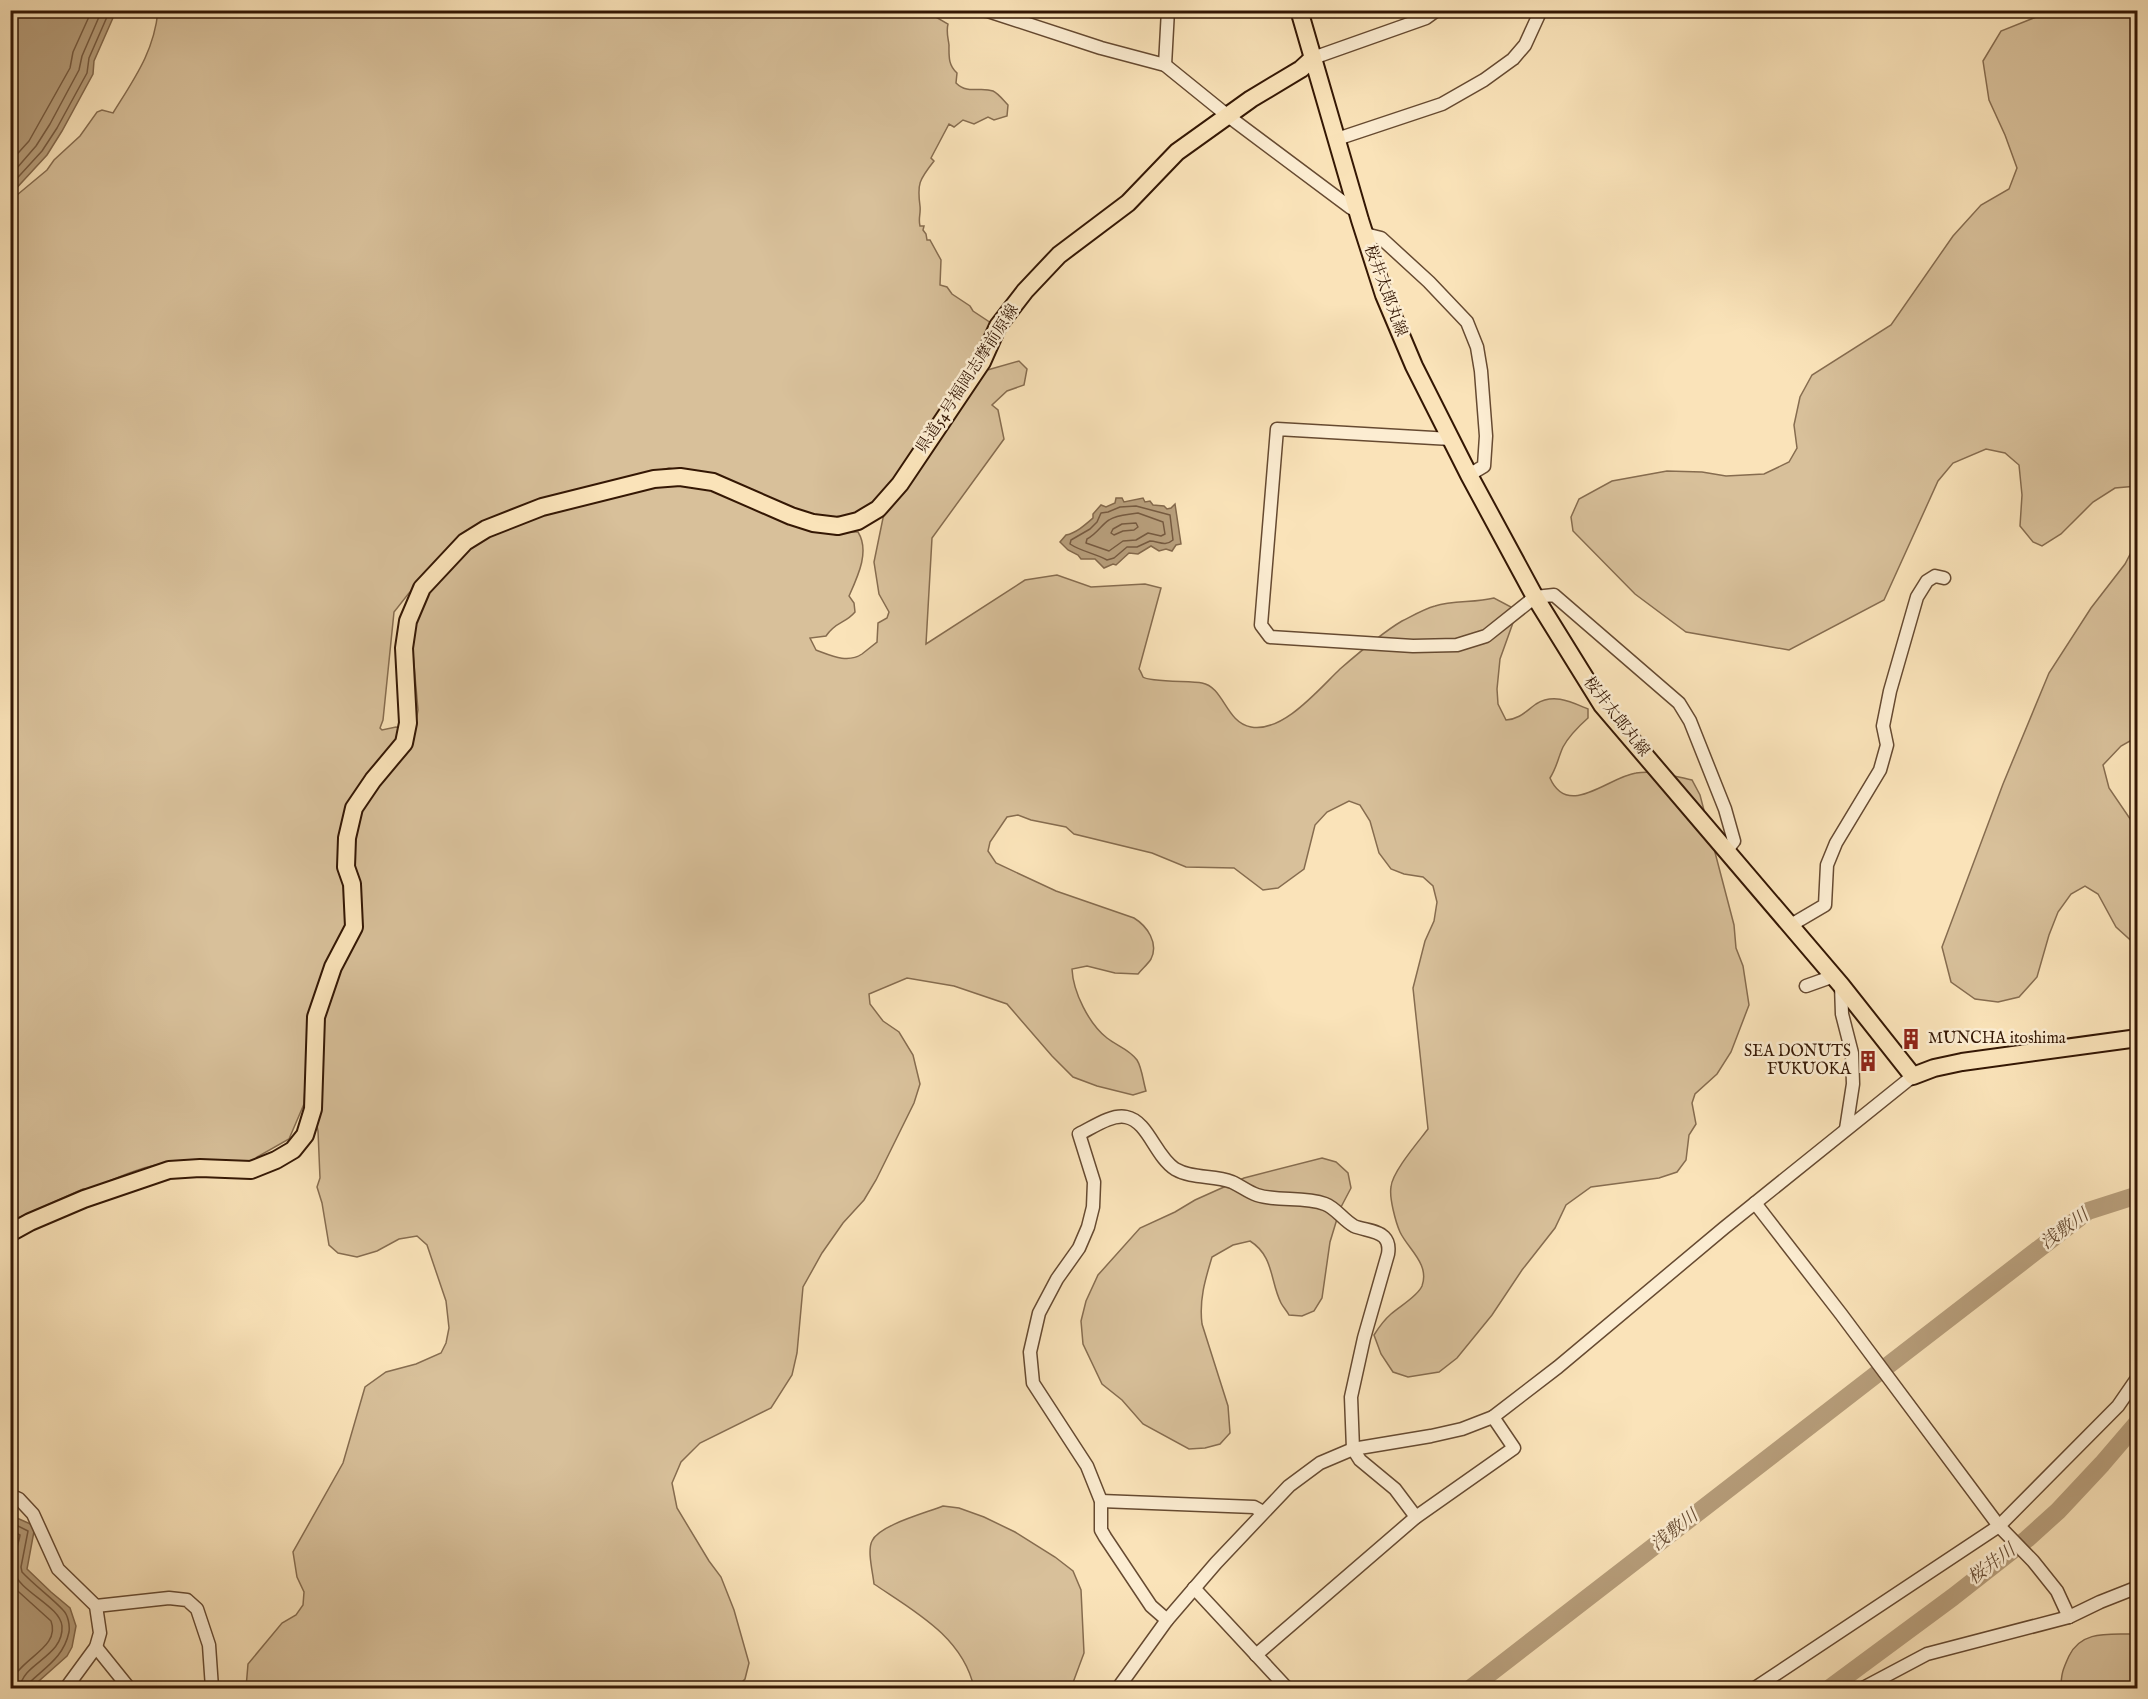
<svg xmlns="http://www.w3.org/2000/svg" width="2148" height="1699" font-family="'IM FELL English','Noto Serif JP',serif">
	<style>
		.green { fill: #d8c09a; stroke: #866c4f; stroke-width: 1.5 }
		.water { fill: #b79e7b; stroke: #83684b; stroke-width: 1.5 }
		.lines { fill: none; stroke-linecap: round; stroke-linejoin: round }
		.shore { stroke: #765a40; stroke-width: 1.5 }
		.river { stroke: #b79e7b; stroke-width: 18 }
		.minor-casing { stroke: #664a31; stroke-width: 15 }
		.major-casing { stroke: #341704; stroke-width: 20 }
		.minor { stroke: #fcedd2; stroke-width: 12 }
		.major { stroke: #fae3b9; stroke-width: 16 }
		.labels { text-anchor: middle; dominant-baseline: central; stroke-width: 5; stroke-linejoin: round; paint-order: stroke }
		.street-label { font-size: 16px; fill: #341704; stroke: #fcedd2 }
		.poi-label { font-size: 16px; fill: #341704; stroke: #fcedd2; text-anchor: start }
		.water-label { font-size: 18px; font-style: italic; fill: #684d34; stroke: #fcedd2 }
	</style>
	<rect width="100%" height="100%" fill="#fae3b9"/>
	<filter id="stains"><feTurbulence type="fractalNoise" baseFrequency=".00333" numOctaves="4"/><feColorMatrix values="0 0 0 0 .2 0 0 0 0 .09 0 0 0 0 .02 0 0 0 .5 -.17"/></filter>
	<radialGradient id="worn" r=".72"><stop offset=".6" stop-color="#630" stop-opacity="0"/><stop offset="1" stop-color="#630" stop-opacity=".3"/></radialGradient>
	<g class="green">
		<path d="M2054,10l83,1v475l-22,2 -22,14 -32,32 -19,12 -9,-4 -13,-16 2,-31 -3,-30 -14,-12 -19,-4 -33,14 -15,18 -54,119 -95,50 -103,-18 -51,-38 -62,-63 -2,-14 8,-18 33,-18 55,-10 35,1 24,4 38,-2 25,-12 8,-14 -3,-23 6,-28 12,-22 79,-50 62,-89 28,-31 28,-16 8,-21 -12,-33 -16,-35 -6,-39 18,-30z"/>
		<path d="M158,11h775l1,5 14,8c-2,8 0,13 1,21 0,11 -1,20 8,28l-1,10c12,12 24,3 37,8 6,3 10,9 15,14l-1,11 -13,4 -6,-3 -14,7 -11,-4 -9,7 -5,-3 -18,34 3,3c-15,19 -17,23 -14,45 1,8 -2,12 0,20h4l-1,4 3,4 1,6h3l11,20 -1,25 7,2 5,7 18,12 3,5 21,14 -23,42 -87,128 -16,13 -32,13 -37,-10 -74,-32 -56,-11 -72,18 -101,35 -35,23 -23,24 -29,25 -15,19 -11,108 -3,8 2,2 14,-3 18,5 4,-22 -6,-68 6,-36 41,-56 26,-19 15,-8 95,-33 73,-19 17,2 19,11 21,8 16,11 34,12 20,-2 13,5 17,13 11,4 10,-3h12c12,19 0,44 -9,64l5,7 1,9c-10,12 -19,9 -29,24l-16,2 6,12c14,5 31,14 46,4 5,-4 10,-8 15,-12l1,-19 9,-5 2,-6 -10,-18 -5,-32 9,-44 18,-44 69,-99 49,-14 8,8 -3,16 -17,6 -15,14 6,5 6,29 -72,99 -6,106 99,-64 32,-5 34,12 54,-3 16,4 -22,81c1,1 4,8 4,8 5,5 48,4 59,6 22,4 24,40 49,44 32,6 68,-38 89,-58 15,-13 45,-38 62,-48 10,-5 22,-12 33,-15 18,-6 40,-3 59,-8l17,9 3,13 -14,39 -3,30 1,15 8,16c14,-1 20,-9 30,-16 18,-11 35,-2 52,5v9c-9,8 -19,18 -25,29 -5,11 -6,20 -13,31 18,41 58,-1 86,-5 18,-3 38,3 56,7l8,15 34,130 2,23 7,18 6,39 -18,47 -14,22 -22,20 -3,9 4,21 -7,11 -3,25 -9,12 -18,6 -68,9 -25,18 -11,23 -33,42 -30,45 -35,43 -18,14 -31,5 -15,-5 -12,-18 -7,-19c5,-8 10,-15 17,-21 9,-8 27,-18 31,-28 8,-22 -14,-37 -22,-54 -4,-9 -11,-34 -9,-45 1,-15 28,-46 37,-58l-15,-141 12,-47 9,-20 3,-19 -4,-16 -10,-9 -19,-3 -13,-5 -12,-16 -9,-32 -10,-16 -11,-4 -22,11 -12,13 -11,44 -26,19 -15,2 -29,-22 -48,-1 -34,-14 -78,-19 -8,-7 -35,-7 -13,-5 -11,2 -17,25 -2,9 8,12 60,28 78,27c13,8 25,25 17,41 -3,5 -9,10 -13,15l-23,-1 -28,-7 -15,3c1,23 17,55 35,69 10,8 22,11 30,22 5,8 6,21 9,31l-13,4 -36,-9 -24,-9 -21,-21 -45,-52 -53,-18 -47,-8 -38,16 1,10 13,17 16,11 14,23 7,29 -6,19 -38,77 -12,20 -21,23 -21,30 -19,34 -6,66 -5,22 -21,33 -71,35 -19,19 -9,21 5,25 32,53 12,16 13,33 15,53 -4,16 -9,9h-490l2,-24 34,-41 14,-8 7,-10 1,-13 -7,-15 -4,-25 50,-89 22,-76 21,-15 30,-8 25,-11 5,-10 3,-15 -3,-27 -19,-56 -10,-9 -18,3 -22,12 -20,6 -19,-4 -9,-8 -7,-42 -5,-16 3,-9 -2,-47 -12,-60 -2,33 -15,35 -32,18 -3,5c-26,4 -53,-1 -79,0 -29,2 -59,16 -84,27h-8l-65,29v4l-7,5v-1027l36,-30 7,-10 26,-24 17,-24 5,-2 11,3c21,-34 41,-61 45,-102z"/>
		<path d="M2137,541v196l-16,9 -18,19 6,23 28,41v117l-21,-19 -18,-33 -13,-8 -14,8 -13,18 -9,23 -12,42 -18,20 -21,5 -23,-3 -24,-17 -9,-35 61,-163 46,-111 42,-65 34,-44z"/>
		<path d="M1322,1158l14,4 12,11 3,15 -11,21 -10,33 -8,56 -8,13 -12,5 -13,-1c-2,-4 -6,-8 -8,-12 -11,-22 -7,-47 -31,-62l-17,4 -21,12c-7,23 -13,43 -10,67l26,82 2,27 -10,11 -15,4 -16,1 -46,-25 -21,-24 -20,-16 -19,-40 -2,-23 5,-20 12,-26 42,-47 35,-16 20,-12 49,-22z"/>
		<path d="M943,1506l16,2 25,9 31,15 40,25 18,14 8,19 3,63 -13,35h-97c-11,-51 -60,-77 -100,-104 -1,-11 -7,-33 -2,-43 7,-16 54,-28 71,-35z"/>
		<path d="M2137,1634v54h-76c0,-14 2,-19 8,-32 13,-27 42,-21 68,-22z"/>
	</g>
	<g class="water">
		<path d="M11,10l105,1 -22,50 -1,13 -31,57 -15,24 -36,39z"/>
		<path d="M1116,498h6l2,4 19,-4 2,4 5,-1 3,4 11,1 3,3 4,-1 4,-4 6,40 -5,1 -4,6 -6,-2 -7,2 -8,-5 -13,8 -9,-1 -13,12 -3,-1 -9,4 -9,-9h-14l-3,-4 -10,-5 -8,-8 6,-7c10,-2 19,-10 27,-17v-4l8,-9 5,2 9,-4z"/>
		<path d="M10,1515l25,11 -8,43 24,23 19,16 6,18 -4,21 -5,9 -36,32h-20z"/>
	</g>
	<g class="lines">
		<g class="shore">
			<path d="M10,162l19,-21 41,-73 3,-16 19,-42"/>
			<path d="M10,176l26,-30 14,-22 29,-54 3,-14 20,-46"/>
			<path d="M10,186l32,-35 15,-23 30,-55 2,-15 21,-48"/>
			<path d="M1136,506l34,9 3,25c-8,7 -15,1 -23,1l-13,6h-10l-13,11 -7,2c-12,-7 -25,-8 -37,-16l1,-4 19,-11 7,-7 4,-9 7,-1 12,-5z"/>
			<path d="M1138,513l25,9 2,12 -4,2 -13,-3 -12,7 -13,1 -14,10 -23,-8 1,-4c10,-5 15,-15 22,-19 9,-6 19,-5 29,-7z"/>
			<path d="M1136,523l2,4 -4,3 -11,1 -9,4 -3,-2 2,-4 9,-5z"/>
			<path d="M10,1522l18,9 -7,36 1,5c13,14 29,25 41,38 5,5 7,15 6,22 -5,24 -22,34 -39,50l-2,6"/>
			<path d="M10,1530l10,5c-2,11 -8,26 -6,37 6,20 46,34 48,54 2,31 -40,37 -42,62"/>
			<path d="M10,1584l41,37c11,29 -39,39 -40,67"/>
		</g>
		<g class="river">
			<path d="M1886,1367l202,-156 50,-16"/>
			<path d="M1471,1688l407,-315"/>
			<path d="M1830,1688l123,-91 74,-58 31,-28 44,-47 36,-42"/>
		</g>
		<defs>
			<g id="minor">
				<path d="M980,10l8,1 113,37 64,17 63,51 123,92h6"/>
				<path d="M1313,58l113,-40 11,-8"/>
				<path d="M1165,65l3,-55"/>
				<path d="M1337,139l105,-35 42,-24 29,-21 12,-14 16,-35"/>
				<path d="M1365,234l16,4 48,44 38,40 10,25 4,24 5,65 -2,30 -15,9"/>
				<path d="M1451,439l-174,-10 -16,196 9,12 143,9 44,-1 29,-9 49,-39 19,-2 125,108 11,18 35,88 9,32 -7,9"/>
				<path d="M1791,925l34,-20 2,-40 9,-22 44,-73 7,-25 -4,-19 7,-35 27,-94 10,-16 8,-5 9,2"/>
				<path d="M1841,985l1,29 10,39 1,31 -7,45"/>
				<path d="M1806,986l28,-10"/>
				<path d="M1755,1203l86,111 158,212 34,35 24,30 12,26"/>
				<path d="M10,1495l9,4 14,15 25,55 38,37 4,27 -4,14 -30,41"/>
				<path d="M1101,1501l153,6 9,5"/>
				<path d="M1194,1588l93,100"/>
				<path d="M96,1606l73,-8 18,2 10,9 12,36 3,43"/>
				<path d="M1167,1620l-16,-14 -46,-69 -4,-7v-29l-14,-35 -54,-83 -3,-31 9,-39 18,-34 22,-31 9,-21 5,-20 1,-25 -15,-48c13,-6 32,-20 47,-17 22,4 29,39 49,52 17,10 39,6 57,13 9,4 16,10 25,13 22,7 46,1 68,9 11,4 18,16 29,22 9,4 23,4 30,11 4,4 5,11 4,17l-24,84 -13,59 2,52 7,11 35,29 21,28"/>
				<path d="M96,1647l33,41"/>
				<path d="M1256,1655l160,-138 98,-69 -21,-31"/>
				<path d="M1118,1688l49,-68 49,-57 73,-77 31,-23 33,-14 78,-13 31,-7 31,-12 65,-50 166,-139 189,-152"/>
				<path d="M1755,1688l244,-162 119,-120 20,-29"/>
				<path d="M1863,1688l64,-34 142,-37 31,-15 38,-15"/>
			</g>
			<g id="major">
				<path d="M1299,10l61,210 24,75 30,71 55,109 66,122 67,108 239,280 72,91 21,-8 28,-6 176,-24"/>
				<path d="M10,1233l20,-11 54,-23 85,-29 31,-2 51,2 25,-10 17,-10 12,-15 8,-26 3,-92 17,-50 21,-40 -2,-43 -6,-17 1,-29 7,-30 19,-28 31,-37 4,-20 -4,-75 4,-27 14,-33 43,-46 21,-13 56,-22 112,-28 26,-2 33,5 78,34 22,7 25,3 20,-5 20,-12 22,-25 82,-122 16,-36 27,-35 34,-36 69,-52 49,-51 74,-53 50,-30 12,-11"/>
			</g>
		</defs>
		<use href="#minor" class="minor-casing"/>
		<use href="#major" class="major-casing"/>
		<use href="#minor" class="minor"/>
		<use href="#major" class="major"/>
	</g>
	<defs>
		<symbol id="building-bare" viewBox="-9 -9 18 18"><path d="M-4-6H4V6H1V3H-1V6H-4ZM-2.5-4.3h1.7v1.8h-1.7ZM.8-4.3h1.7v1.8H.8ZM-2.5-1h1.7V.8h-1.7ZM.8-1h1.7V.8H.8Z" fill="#8f2418" stroke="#fcedd2" stroke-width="2.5" paint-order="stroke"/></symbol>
	</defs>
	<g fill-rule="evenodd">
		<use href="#building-bare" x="1896" y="1024" width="30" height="30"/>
		<use href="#building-bare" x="1853" y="1046" width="30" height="30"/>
	</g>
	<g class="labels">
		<g class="street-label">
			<text transform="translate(1385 291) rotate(70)">桜井太郎丸線</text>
			<text transform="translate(968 379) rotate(-57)">県道54号福岡志摩前原線</text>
			<text transform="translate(1616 717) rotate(52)">桜井太郎丸線</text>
		</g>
		<g class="poi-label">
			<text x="1928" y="1039">MUNCHA itoshima</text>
			<text x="1851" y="1052" text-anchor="end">SEA DONUTS<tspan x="1851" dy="18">FUKUOKA</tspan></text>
		</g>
		<g class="water-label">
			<text transform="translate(2065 1230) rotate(-36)">浅敷川</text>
			<text transform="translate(1675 1531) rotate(-38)">浅敷川</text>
			<text transform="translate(1992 1565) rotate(-37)">桜井川</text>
		</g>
	</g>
	<rect width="2148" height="1699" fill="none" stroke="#fae3b9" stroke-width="36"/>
	<rect x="12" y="12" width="2124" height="1675" fill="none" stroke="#341704" stroke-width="3"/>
	<rect x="18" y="18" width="2112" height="1663" fill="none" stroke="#341704" stroke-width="1.5"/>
	<rect width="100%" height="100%" filter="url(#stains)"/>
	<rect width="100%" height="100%" fill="url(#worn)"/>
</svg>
